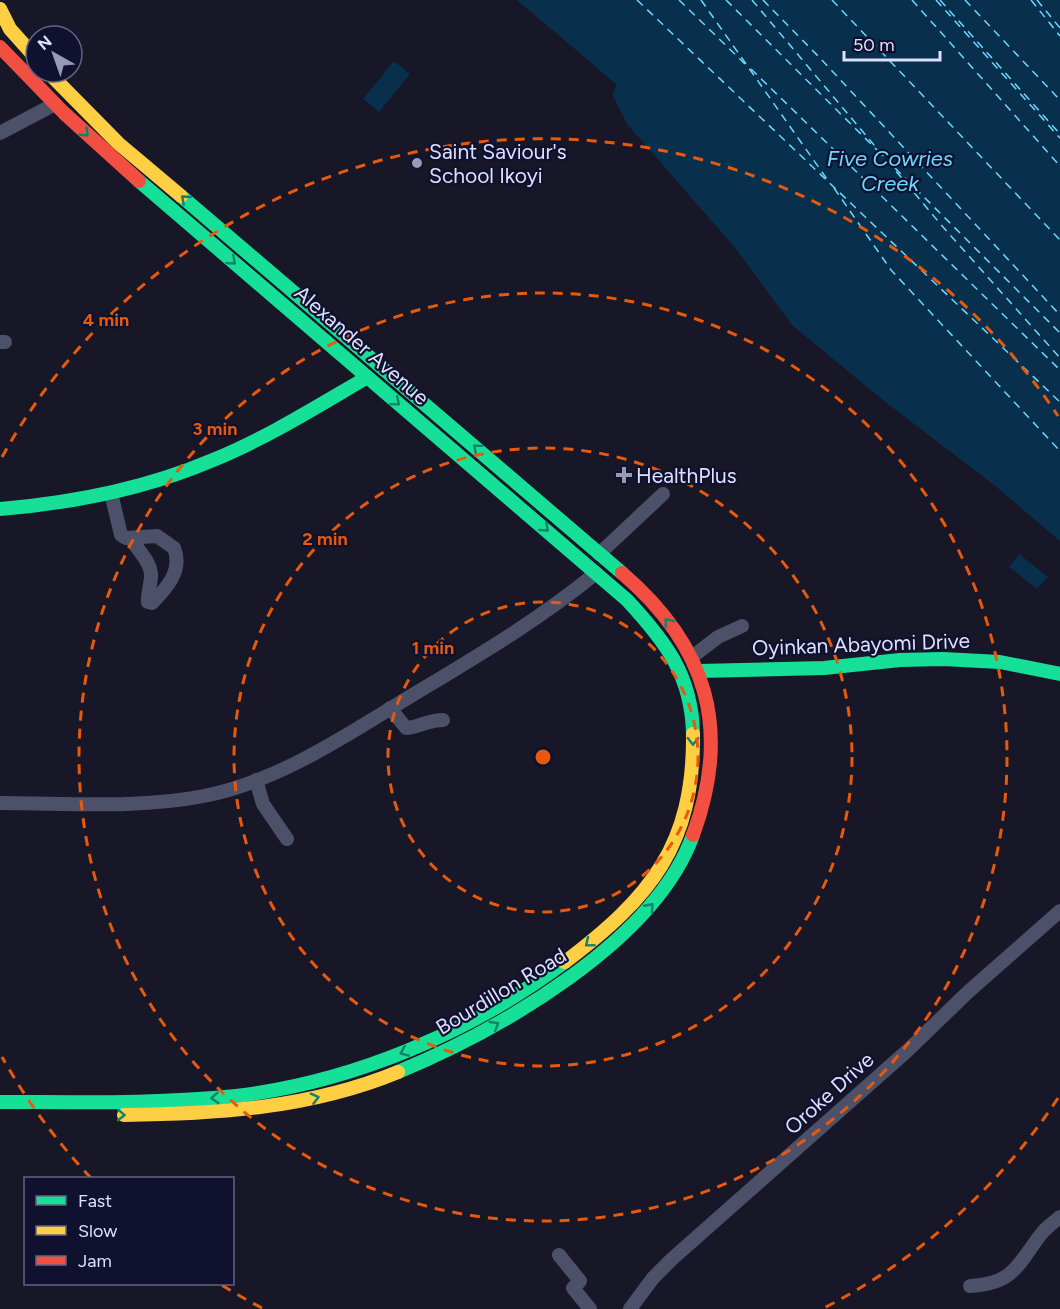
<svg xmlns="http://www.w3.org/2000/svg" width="1060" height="1309" font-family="Figtree,sans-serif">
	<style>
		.water { fill: #082f4c }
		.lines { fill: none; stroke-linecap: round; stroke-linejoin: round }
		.ferry { stroke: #6bd9ff; stroke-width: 1.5; stroke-dasharray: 8 6; stroke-linecap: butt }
		.street { stroke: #4c5068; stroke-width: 14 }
		.fast { stroke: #16e098; stroke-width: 14 }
		.slow { stroke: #ffcf43; stroke-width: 14 }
		.jam { stroke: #f24e42; stroke-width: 14 }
		.oneway { stroke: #138368 }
		.ring { fill: none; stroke: #e8590c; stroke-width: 3; stroke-dasharray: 10 8 }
		.poi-dot { fill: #989ab3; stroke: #10112e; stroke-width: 2 }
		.labels { text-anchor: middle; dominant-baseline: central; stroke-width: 4.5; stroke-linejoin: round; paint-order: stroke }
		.poi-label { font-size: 21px; fill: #dde0ff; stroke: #10112e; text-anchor: start }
		.street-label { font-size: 21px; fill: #dde0ff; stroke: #10112e }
		.water-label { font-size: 22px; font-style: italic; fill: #6bd9ff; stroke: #10112e }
		.centre { fill: #e8590c; stroke: #10112e; stroke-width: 3 }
		.ring-label { font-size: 18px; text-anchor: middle; font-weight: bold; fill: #e8590c; stroke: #10112e; stroke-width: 4.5; stroke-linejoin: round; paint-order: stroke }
	</style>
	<rect width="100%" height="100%" fill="#171727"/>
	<g class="water">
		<path d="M517,0h543v541l-66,-56 -110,-84 -92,-76 -56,-76 -109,-125 -15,-30 5,-9z"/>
		<path d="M394,61l16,13 -31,38 -16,-13z"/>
		<path d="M1019,554l29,23 -11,12 -28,-22z"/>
	</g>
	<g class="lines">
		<g class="ferry">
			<path d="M637,0l423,402"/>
			<path d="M679,0l66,64"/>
			<path d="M701,0l128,182"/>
			<path d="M726,0l151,150"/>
			<path d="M752,0l191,227 117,131"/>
			<path d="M763,0l57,58 240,257"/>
			<path d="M832,0l228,240"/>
			<path d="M912,0l148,166"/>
			<path d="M936,0l124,138"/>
			<path d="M940,0l120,134"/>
			<path d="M965,0l95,100"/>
			<path d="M1031,0l29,36"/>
			<path d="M1037,0l23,28"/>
			<path d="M751,69l309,301"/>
			<path d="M895,168l165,165"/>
			<path d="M834,188l57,82 169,181"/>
		</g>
		<g class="street">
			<path d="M0,133l55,-29"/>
			<path d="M0,342h5"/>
			<path d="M111,493l10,42 5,3 31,-2 17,12c9,22 -7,40 -22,55l-4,-1c-1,-10 4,-20 3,-29 -2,-14 -14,-23 -20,-35"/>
			<path d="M599,554l64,-60"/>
			<path d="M692,657l26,-20 24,-11"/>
			<path d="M390,708l16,20c11,0 22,-8 37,-8"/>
			<path d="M256,780l7,24 24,35"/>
			<path d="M0,803c67,0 137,6 204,-7 76,-15 142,-61 207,-100 63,-38 128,-76 185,-123"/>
			<path d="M559,1255l21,26 -7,7 17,21"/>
			<path d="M970,1286c45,-2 48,-23 72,-53 5,-6 12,-11 18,-16"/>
			<path d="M630,1309l23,-31 19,-19 235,-208 61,-59 92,-81"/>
		</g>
		<g class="fast">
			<path d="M139,181l488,419c38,41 65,75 66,134"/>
			<path d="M181,196l441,377"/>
			<path d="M0,509c73,-6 145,-20 213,-49 54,-22 103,-53 153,-82"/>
			<path d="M699,671l125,-3 76,-8 43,-1 57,3 60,12"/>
			<path d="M398,1072c101,-42 257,-130 295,-237"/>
			<path d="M0,1102c79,0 158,2 236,-6 117,-14 235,-64 329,-134"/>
		</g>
		<g class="slow">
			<path d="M0,9l10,20 26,29"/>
			<path d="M48,72l70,71 63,53"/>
			<path d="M565,962c86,-65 129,-117 128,-228"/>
			<path d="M124,1115c93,-1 187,-7 274,-43"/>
		</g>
		<g class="jam">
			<path d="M0,47l64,66 75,68"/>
			<path d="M622,573c85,73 110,156 71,262"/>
		</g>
	</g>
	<defs><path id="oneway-chevron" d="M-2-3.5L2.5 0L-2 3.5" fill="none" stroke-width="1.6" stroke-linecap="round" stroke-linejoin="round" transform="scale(1.5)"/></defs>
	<g class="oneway">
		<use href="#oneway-chevron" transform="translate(85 133) rotate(43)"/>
		<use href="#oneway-chevron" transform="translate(185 199) rotate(-139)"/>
		<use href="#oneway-chevron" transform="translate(232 261) rotate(41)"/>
		<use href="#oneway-chevron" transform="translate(396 402) rotate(40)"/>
		<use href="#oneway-chevron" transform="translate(477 448) rotate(-140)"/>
		<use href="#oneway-chevron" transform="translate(545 528) rotate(41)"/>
		<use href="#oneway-chevron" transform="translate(668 622) rotate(-128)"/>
		<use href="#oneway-chevron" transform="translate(693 741) rotate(91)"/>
		<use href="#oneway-chevron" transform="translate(650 907) rotate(-48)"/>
		<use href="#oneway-chevron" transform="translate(589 943) rotate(141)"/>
		<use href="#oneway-chevron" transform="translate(495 1025) rotate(-31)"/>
		<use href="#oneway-chevron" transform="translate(404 1052) rotate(157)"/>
		<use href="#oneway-chevron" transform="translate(215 1098) rotate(176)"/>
		<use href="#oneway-chevron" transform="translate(315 1098) rotate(-14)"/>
		<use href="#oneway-chevron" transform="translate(121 1115) rotate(1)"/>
	</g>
	<g class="ring">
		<circle cx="543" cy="757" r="155"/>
		<circle cx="543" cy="757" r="309"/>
		<circle cx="543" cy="757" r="464"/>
		<path d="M1058 1098A618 618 0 0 1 824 1308M262 1308A618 618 0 0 1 220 1284M91 1178A618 618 0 0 1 2 1057M2 457A618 618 0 0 1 1058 416"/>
	</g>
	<g class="poi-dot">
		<circle cx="417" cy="163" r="6"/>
		<path d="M621 466h6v6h6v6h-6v6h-6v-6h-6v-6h6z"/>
	</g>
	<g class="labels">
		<g class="poi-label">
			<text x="429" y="151">Saint Saviour's<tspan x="429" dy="24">School Ikoyi</tspan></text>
			<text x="636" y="475">HealthPlus</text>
		</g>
		<g class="street-label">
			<text transform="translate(362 345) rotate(41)">Alexander Avenue</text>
			<text transform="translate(861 644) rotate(-2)">Oyinkan Abayomi Drive</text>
			<text transform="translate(501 991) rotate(-31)">Bourdillon Road</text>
			<text transform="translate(829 1093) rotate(-42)">Oroke Drive</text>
		</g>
		<g class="water-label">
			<text x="890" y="158">Five Cowries<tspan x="890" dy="25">Creek</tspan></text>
		</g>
	</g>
	<circle cx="543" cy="757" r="9" class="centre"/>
	<g class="ring-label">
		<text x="106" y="326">4 min</text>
		<text x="215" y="435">3 min</text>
		<text x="325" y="545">2 min</text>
		<text x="433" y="654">1 min</text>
	</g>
	<rect x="24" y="1177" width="210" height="108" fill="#10112e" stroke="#626482" stroke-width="1.5"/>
	<rect x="36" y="1196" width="30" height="9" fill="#16e098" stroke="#626482" stroke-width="1.5"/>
	<text x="78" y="1207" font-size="18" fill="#dde0ff">Fast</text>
	<rect x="36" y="1226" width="30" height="9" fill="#ffcf43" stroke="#626482" stroke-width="1.5"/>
	<text x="78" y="1237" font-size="18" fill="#dde0ff">Slow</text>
	<rect x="36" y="1256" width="30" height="9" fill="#f24e42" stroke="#626482" stroke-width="1.5"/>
	<text x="78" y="1267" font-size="18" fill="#dde0ff">Jam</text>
	<g transform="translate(54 54) rotate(320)"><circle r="28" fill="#10112e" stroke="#626482" stroke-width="1.5"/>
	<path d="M0-4.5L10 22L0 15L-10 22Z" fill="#989ab3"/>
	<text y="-9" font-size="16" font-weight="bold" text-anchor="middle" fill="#dde0ff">N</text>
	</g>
	<path d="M844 51v9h96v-9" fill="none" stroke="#dde0ff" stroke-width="3"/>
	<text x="853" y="51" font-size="18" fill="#dde0ff" stroke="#10112e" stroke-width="4.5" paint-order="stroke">50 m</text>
</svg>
